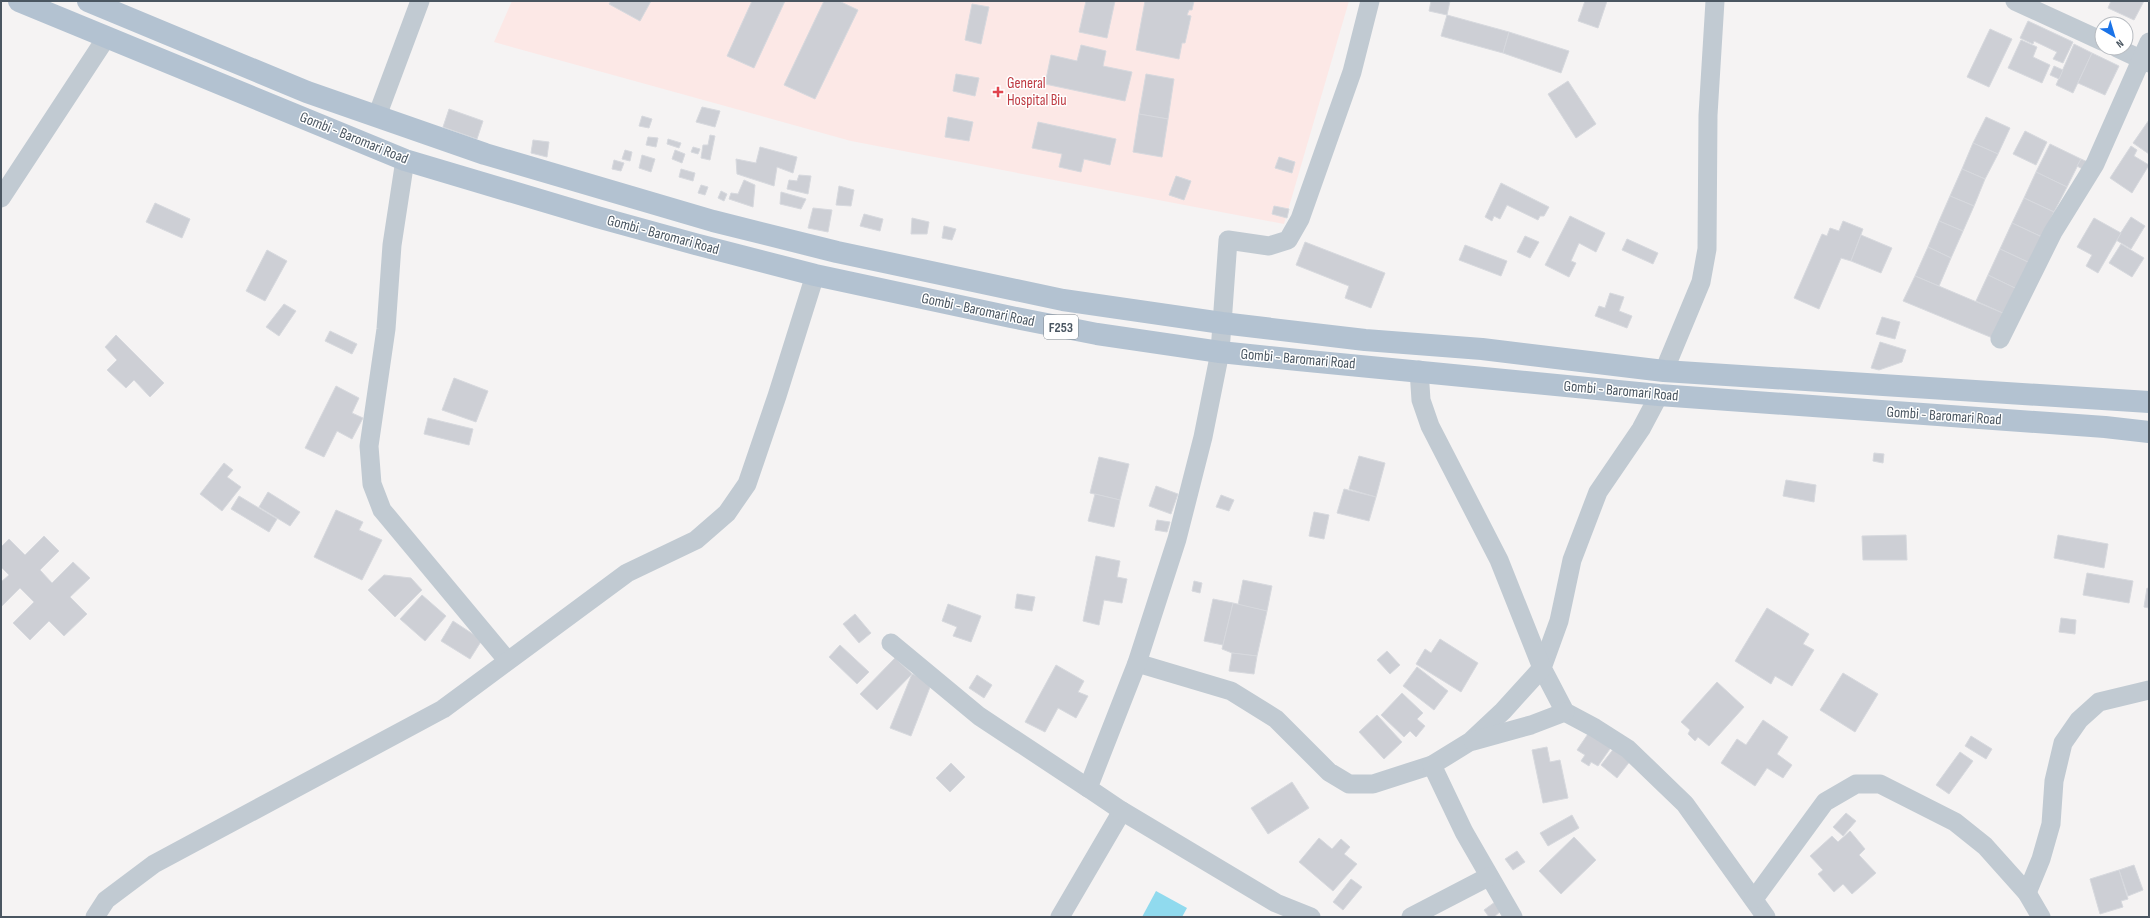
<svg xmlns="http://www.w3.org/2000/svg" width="2150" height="918" font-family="'Sofia Sans Condensed',sans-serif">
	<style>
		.medical { fill: #fce8e6 }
		.water { fill: #90daee }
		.building { fill: #cdcfd5; stroke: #d7d9de }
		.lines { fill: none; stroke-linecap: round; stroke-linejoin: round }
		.street { stroke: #c1cad2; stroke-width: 19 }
		.primary { stroke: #b3c2d1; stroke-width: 22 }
		.health-dot { fill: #e0444e; stroke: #fff; stroke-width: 1.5 }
		.labels { text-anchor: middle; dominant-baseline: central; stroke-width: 3; stroke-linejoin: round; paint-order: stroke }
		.shield { fill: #fff; stroke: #808990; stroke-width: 1 }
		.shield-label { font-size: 14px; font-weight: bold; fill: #4a5661 }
		.health-label { font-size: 15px; fill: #be3a42; stroke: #fff; text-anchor: start }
		.street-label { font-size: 15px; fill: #4a5661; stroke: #fff }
	</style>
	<rect width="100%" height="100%" fill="#f5f3f3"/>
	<path class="medical" d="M512,1h837l-65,223 -433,-83 -357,-99z"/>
	<path class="water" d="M1156,891l31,17 -5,9h-40z"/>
	<g class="building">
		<path d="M611,1h40l-11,20 -31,-17z"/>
		<path d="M752,1h33l-31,67 -27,-12z"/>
		<path d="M824,1h15l19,9 -43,89 -31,-14z"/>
		<path d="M1086,1h29l-8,37 -28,-6z"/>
		<path d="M1145,1h49l-2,9h-3l-2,5 4,1 -6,27h-3l-3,16 -43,-9z"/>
		<path d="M1431,1h19l-3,14 -18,-4z"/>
		<path d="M1585,1h22l-9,27 -20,-7z"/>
		<path d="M2111,1h33l-10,19 -26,-12z"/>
		<path d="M972,4l17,3 -8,37 -16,-4z"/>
		<path d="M1447,15l62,17 -6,21 -62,-17z"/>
		<path d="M2028,21l45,21 -10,21 -10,-4 4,-7 -23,-11 -1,3 -13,-6z"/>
		<path d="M1990,29l22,10 -23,48 -22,-10z"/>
		<path d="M1509,32l60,19 -8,22 -58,-20z"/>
		<path d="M2021,40l16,7 -4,10 17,8 -8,18 -34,-15z"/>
		<path d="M2074,44l18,9 -19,40 -17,-8z"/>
		<path d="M1081,45l25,6 -3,15 29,6 -7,29 -80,-17 6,-29 26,6z"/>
		<path d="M2092,53l27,13 -14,29 -27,-12z"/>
		<path d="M2054,66l9,4 -4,9 -9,-4z"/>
		<path d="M956,74l23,4 -4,18 -22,-5z"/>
		<path d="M1146,74l28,5 -6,40 -29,-5z"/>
		<path d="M1568,81l28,43 -20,14 -28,-44z"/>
		<path d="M702,107l18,4 -5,16 -19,-5z"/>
		<path d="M449,109l34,12 -6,18 -34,-12z"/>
		<path d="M1139,114l29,5 -6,38 -29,-5z"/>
		<path d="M642,116l10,3 -3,9 -10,-2z"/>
		<path d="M948,117l25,5 -4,19 -24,-4z"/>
		<path d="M1986,117l24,11 -12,26 -25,-11z"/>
		<path d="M2149,120v34l-16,-11z"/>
		<path d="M1038,122l78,17 -6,26 -26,-6 -3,13 -22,-5 3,-13 -30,-6z"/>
		<path d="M2025,131l22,11 -11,23 -23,-11z"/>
		<path d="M710,135l5,1 -5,24 -9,-2 2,-13h5z"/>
		<path d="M648,137l10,1 -2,9 -10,-2z"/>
		<path d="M668,139l13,4 -2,5 -12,-4z"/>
		<path d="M533,140l16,2 -2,15 -16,-4z"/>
		<path d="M1973,143l25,11 -13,25 -23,-10z"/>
		<path d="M2050,144l31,15 -14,28 -31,-15z"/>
		<path d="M2131,146l6,4 -3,6 15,9 -17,28 -22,-15z"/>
		<path d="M693,147l7,2 -2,5 -7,-2z"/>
		<path d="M760,147l37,10 -4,16 -16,-6 -3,19 -37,-12 -1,-15 20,4z"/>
		<path d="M625,150l7,2 -2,9 -8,-2z"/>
		<path d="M675,150l10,4 -3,9 -10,-4z"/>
		<path d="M642,155l13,4 -4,13 -12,-4z"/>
		<path d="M1279,157l16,5 -3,11 -17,-5z"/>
		<path d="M2081,159l11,5 -4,8 -11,-6z"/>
		<path d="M614,160l10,3 -3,8 -9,-2z"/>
		<path d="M681,169l14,4 -2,8 -14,-4z"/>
		<path d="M1962,169l23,10 -11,27 -24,-10z"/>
		<path d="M2036,172l31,15 -13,25 -30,-14z"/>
		<path d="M799,175l12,1 -3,18 -21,-5 2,-9 8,1z"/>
		<path d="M1176,176l15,5 -7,19 -15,-5z"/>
		<path d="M744,180l11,5 -2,22 -24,-8 2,-6 7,1z"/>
		<path d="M1501,183l48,24 -5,9h-4l-2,4 -31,-15 -7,14 -6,-3 -2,5 -7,-4z"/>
		<path d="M701,185l7,2 -3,8 -7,-2z"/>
		<path d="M839,186l15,4 -3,16 -15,-1z"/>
		<path d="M721,191l6,3 -3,7 -6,-3z"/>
		<path d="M781,192l25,7 -5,10 -21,-5z"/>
		<path d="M1950,196l24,10 -11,25 -24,-10z"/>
		<path d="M2024,198l30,14 -12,25 -30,-14z"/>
		<path d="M155,203l35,16 -8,19 -36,-16z"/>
		<path d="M1274,206l15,3 -2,9 -15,-4z"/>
		<path d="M813,208l19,2 -4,22 -20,-4z"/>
		<path d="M864,214l19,5 -3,12 -20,-5z"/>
		<path d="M1570,216l35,17 -9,19 -17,-9 -8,18 5,2 -7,14 -24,-12z"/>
		<path d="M2131,217l14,9 -14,23 -15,-9z"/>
		<path d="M912,218l17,4 -2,12h-16z"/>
		<path d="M2094,218l27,15 -23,40 -12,-7 6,-11 -15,-8z"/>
		<path d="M1843,221l20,8 -12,32 -10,-3 -22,51 -25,-11 28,-64 5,2 3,-8 9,3z"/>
		<path d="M1939,221l24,10 -12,27 -23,-11z"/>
		<path d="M2012,223l30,14 -12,26 -30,-14z"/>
		<path d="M944,226l12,3 -4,11 -10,-2z"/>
		<path d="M1861,235l31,13 -11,25 -30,-12z"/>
		<path d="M1525,236l14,6 -9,16 -13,-6z"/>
		<path d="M1627,239l31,14 -5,11 -31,-14z"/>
		<path d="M1305,242l80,31 -14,35 -26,-10 4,-12 -53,-21z"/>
		<path d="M2121,244l23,14 -12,19 -23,-14z"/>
		<path d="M1465,245l42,16 -6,15 -42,-16z"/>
		<path d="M1928,247l23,11 -12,28 -24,-10z"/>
		<path d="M2000,249l30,14 -13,26 -29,-14z"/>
		<path d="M267,250l20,11 -22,40 -19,-10z"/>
		<path d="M1988,275l29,14 -12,25 -29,-13z"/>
		<path d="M1915,276l90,38 -10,25 -92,-38z"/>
		<path d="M1610,293l14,4 -5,14 13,5 -5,12 -32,-12 4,-10 6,2z"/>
		<path d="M284,304l12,7 -17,25 -13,-9z"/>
		<path d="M1882,317l18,5 -5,17 -19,-5z"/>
		<path d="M330,331l27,13 -5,10 -27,-13z"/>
		<path d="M116,335l48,48 -14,14 -16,-17 -8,8 -19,-18 10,-10 -12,-13z"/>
		<path d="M1880,342l26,8 -4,12 -23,8 -8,-2z"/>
		<path d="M454,378l34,13 -12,31 -34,-12z"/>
		<path d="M336,386l23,12 -7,15 11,5 -11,21 -15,-8 -13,26 -19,-9z"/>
		<path d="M428,418l45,11 -4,16 -45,-11z"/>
		<path d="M1874,453l10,1 -1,9 -10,-2z"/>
		<path d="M1359,456l26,7 -9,34 -27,-8z"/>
		<path d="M1099,457l30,7 -9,36 -30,-7z"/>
		<path d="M224,463l9,7 -6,7 14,10 -19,24 -22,-17z"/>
		<path d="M1786,480l30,5 -2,17 -31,-6z"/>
		<path d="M1156,486l22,8 -7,20 -22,-8z"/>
		<path d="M1344,489l32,8 -7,24 -32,-8z"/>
		<path d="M268,492l32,20 -10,14 -31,-19z"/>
		<path d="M1095,494l25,6 -6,27 -26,-6z"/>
		<path d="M1221,495l13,5 -5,11 -13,-4z"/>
		<path d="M239,496l38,23 -8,13 -38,-23z"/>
		<path d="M336,510l27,12 -4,8 23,10 -20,40 -48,-23z"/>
		<path d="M1314,512l15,3 -5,24 -15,-3z"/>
		<path d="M1157,520l13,2 -3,10 -12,-2z"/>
		<path d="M1906,535l1,25h-44l-1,-24z"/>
		<path d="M2058,535l50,9 -4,24 -50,-10z"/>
		<path d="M44,536l15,15 -19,19 12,13 21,-21 17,16 -20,19 17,17 -23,22 -15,-15 -19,19 -17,-17 21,-21 -14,-14 -19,19v-25l8,-7 -8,-8v-20l8,-8 16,16z"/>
		<path d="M1096,556l24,5 -3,16 10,2 -5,24 -18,-3 -5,25 -16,-4z"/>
		<path d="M2087,573l46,8 -4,22 -46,-8z"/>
		<path d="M384,575l27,3 11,12 -27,27 -27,-27z"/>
		<path d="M1243,580l29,6 -5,25 -29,-6z"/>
		<path d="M1194,581l8,2 -2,10 -8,-2z"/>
		<path d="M2147,588l2,1v19l-5,-1z"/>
		<path d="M1017,594l18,3 -3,14 -17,-3z"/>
		<path d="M422,595l24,21 -21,25 -25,-22z"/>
		<path d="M1213,599l20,4 -10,42 -19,-4z"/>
		<path d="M1233,603l34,8 -10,45 -25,-3 -10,-4z"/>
		<path d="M948,604l33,12 -10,26 -18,-6 4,-9 -15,-6z"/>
		<path d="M1767,608l42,26 -6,10 11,6 -22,36 -17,-10 -4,8 -36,-23z"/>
		<path d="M855,614l16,19 -12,10 -16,-19z"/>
		<path d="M2061,618l15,2 -1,14 -16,-2z"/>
		<path d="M453,621l29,19 -12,19 -29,-18z"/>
		<path d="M1440,639l38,24 -17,29 -45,-28 9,-15 6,4z"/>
		<path d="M840,645l29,27 -12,12 -28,-27z"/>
		<path d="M1387,651l13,14 -10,9 -13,-14z"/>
		<path d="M1232,653l25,3 -3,18 -25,-3z"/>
		<path d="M895,658l17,16 -35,36 -17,-16z"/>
		<path d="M1056,665l28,16 -6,11 10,4 -12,22 -18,-10 -13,24 -20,-10z"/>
		<path d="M1417,667l31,24 -14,19 -31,-24z"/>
		<path d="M1843,673l35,21 -23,38 -35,-22z"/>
		<path d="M912,674l20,8 -21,54 -21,-8z"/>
		<path d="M977,675l15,10 -8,13 -15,-10z"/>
		<path d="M1717,682l27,25 -35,39 -11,-9 -3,4 -7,-7 2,-4 -9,-8z"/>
		<path d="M1402,693l21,20 -6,6 8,7 -9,11 -6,-6 -6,6 -23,-22z"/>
		<path d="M1377,715l25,27 -18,17 -25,-27z"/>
		<path d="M1763,720l25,17 -11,17 15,11 -9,13 -16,-10 -12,18 -34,-23 16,-24 9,6z"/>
		<path d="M1590,731l22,15 -14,20 -7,-4 -2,4 -8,-5 4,-6 -8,-5z"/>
		<path d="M1971,736l21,13 -6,10 -21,-13z"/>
		<path d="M1547,747l3,15 10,-2 8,38 -25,5 -11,-53z"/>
		<path d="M1615,747l16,13 -14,18 -16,-13z"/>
		<path d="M1960,752l13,9 -24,33 -13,-9z"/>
		<path d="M951,763l14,14 -15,15 -14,-14z"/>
		<path d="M1292,782l17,26 -41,26 -17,-26z"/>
		<path d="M1846,813l10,8 -13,15 -10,-9z"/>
		<path d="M1572,815l7,13 -31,18 -8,-13z"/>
		<path d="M1850,831l15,18 -6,6 17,18 -24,21 -9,-10 -9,8 -16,-18 5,-4 -13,-14 22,-20 6,6z"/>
		<path d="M1574,837l22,23 -35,34 -22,-23z"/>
		<path d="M1319,838l13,11 9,-10 9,8 -6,7 13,10 -24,27 -34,-29z"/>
		<path d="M1517,851l8,11 -12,8 -8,-11z"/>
		<path d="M2134,865l9,25 -15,6 -9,-26z"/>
		<path d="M2119,870l9,29 -7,2 2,6 -23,7 -10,-35z"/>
		<path d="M1351,879l11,8 -19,23 -10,-8z"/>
		<path d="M1495,902l6,9 -7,6h-5l-5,-7z"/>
	</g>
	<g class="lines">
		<g class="street">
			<path d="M2015,1l87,40"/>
			<path d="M2117,48l32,15"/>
			<path d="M377,116l43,-115"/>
			<path d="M405,160l-13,85 -6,84 -17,117 3,38 10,26 125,150"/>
			<path d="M1,198l105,-160"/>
			<path d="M2000,339l53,-107 42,-68 54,-122"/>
			<path d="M1664,371l37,-89 6,-33 1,-134 7,-114"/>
			<path d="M1659,395l-18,34 -43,63 -26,68 -13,61 -17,47 23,44 30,16 33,21 57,55 81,113"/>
			<path d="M891,643l88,73 109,72"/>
			<path d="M1137,663l94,28 45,28 53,53 20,12h24l59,-19 39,-24 32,-30 39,-43 -43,-108 -69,-134 -9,-26 -2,-30"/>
			<path d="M1473,741l58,-16 34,-13"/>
			<path d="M1432,765l32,67 49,85"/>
			<path d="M2027,893l14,-34 10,-35 3,-43 9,-38 16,-23 20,-18 50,-12"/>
			<path d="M1754,899l71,-97 31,-18h24l75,38 30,24 42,47 14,24"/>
			<path d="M95,917l11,-17 48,-36 289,-155 184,-136 69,-33 31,-27 20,-29 30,-88 38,-121"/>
			<path d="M1060,917l62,-106"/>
			<path d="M1311,917l-35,-14 -154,-92 -34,-23 49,-125 40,-124 26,-102 17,-85 8,-112 41,6 19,-6 12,-21 52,-147 18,-71"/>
			<path d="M1411,917l77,-40"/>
		</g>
		<g class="primary">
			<path d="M19,1l386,159 192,57 98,27 120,31 196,42 86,17 123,18 78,8 361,35 446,32 44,5"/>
			<path d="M88,1l219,91 178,62 228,67 124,31 226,48 159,23 143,17 117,9 182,22 485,31"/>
		</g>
	</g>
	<path class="health-dot" d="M996 86h4v4h4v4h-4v4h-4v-4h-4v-4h4z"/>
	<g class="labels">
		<rect class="shield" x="1044" y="315" width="34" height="24" rx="3"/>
		<g class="shield-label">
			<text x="1061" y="327">F253</text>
		</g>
		<g class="health-label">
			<text x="1007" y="83">General<tspan x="1007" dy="17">Hospital Biu</tspan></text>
		</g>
		<g class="street-label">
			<text transform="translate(354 138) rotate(22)">Gombi - Baromari Road</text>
			<text transform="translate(663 235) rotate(15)">Gombi - Baromari Road</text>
			<text transform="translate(978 310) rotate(12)">Gombi - Baromari Road</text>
			<text transform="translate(1298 359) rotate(5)">Gombi - Baromari Road</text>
			<text transform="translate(1621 391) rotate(5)">Gombi - Baromari Road</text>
			<text transform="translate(1944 416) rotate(4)">Gombi - Baromari Road</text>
		</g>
	</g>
	<rect width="2150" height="918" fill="none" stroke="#4a5661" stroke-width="4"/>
	<g transform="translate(2114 36) rotate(142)"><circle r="19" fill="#ffffff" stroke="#b7bbc0"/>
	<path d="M0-3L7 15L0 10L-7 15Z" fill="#1a73e8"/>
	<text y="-6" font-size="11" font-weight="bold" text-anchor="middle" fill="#4a5661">N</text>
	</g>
</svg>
